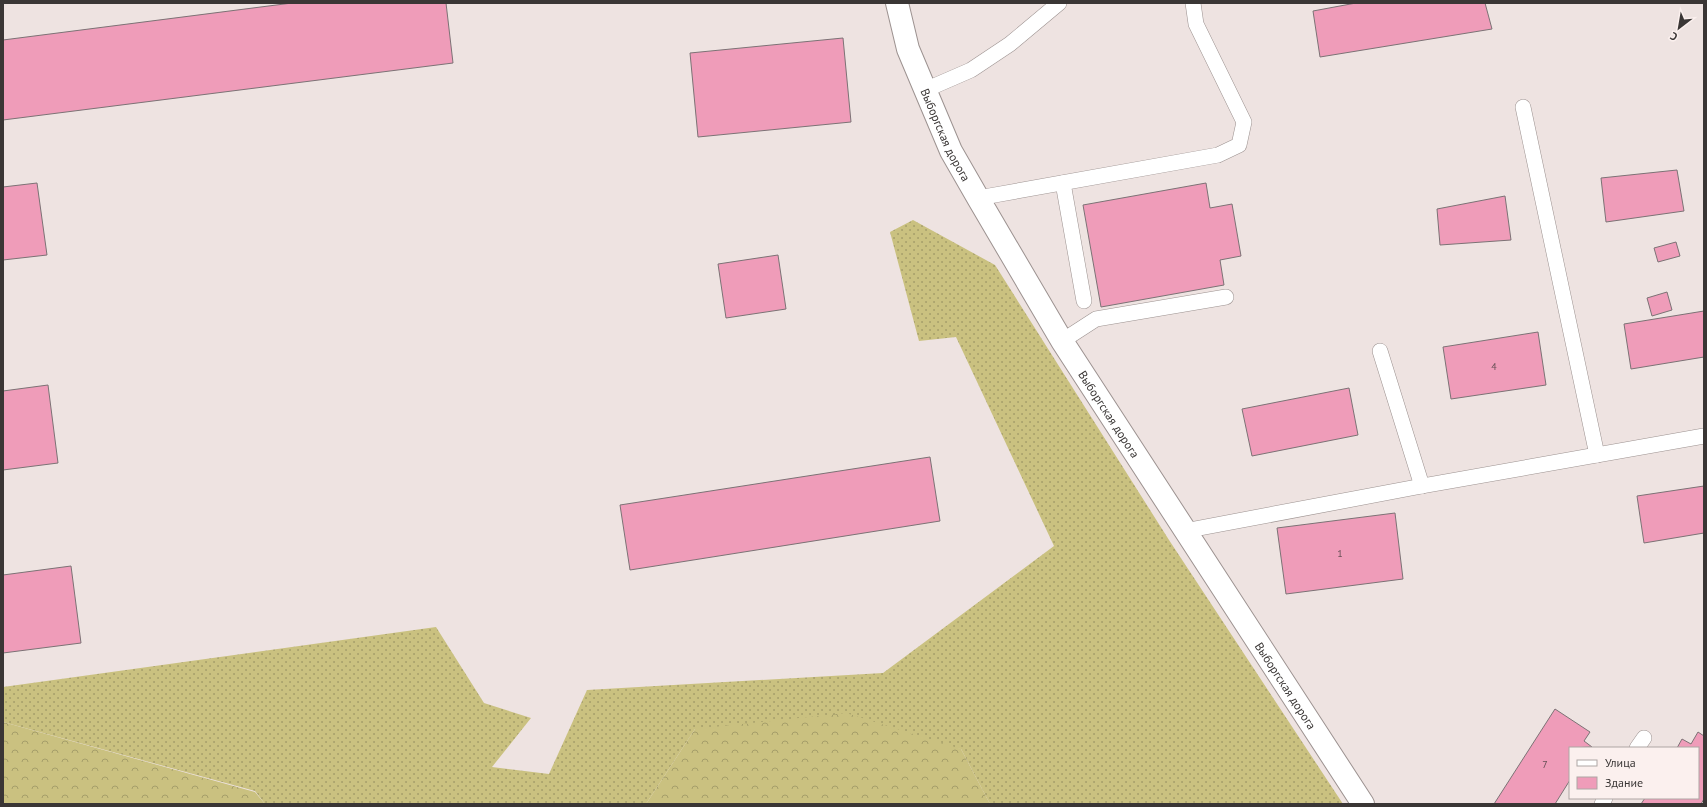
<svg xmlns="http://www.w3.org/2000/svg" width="1707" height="807" font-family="'PT Sans',sans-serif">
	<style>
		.grass { fill: url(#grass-dots) }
		.forest { fill: url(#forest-crowns) }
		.building { fill: #ef9cb9; stroke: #7c7275 }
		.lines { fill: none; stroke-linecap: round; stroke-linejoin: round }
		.service-casing { stroke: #9c9290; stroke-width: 16 }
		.minor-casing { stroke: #9c9290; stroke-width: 24 }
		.service { stroke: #fff; stroke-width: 15 }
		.minor { stroke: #fff; stroke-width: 22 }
		.labels { text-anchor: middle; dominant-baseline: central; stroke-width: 4; stroke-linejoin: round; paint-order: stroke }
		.number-label { font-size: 10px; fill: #675056 }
		.street-label { font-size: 12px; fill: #3a3635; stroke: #fbf0ee }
	</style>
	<defs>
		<pattern id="grass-dots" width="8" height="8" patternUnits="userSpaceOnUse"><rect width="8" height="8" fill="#cac180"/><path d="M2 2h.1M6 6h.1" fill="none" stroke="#a59e6a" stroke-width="1.8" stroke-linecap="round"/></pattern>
		<pattern id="forest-crowns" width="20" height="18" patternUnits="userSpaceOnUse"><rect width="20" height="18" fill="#cac180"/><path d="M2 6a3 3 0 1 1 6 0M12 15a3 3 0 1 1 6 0" fill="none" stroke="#a59e6a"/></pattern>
	</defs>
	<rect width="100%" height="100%" fill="#eee3e1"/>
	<path class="grass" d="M913,220l82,45 174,275 174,264h-353l-29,-55 -266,-20 -49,75h-381l-10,-13 -252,-69v-35l433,-60 48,76 47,15 -39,49 57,7 38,-84 296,-17 171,-127 -98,-209 -37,4 -29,-109z"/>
	<g class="forest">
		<path d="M846,713l115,36 29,55h-344l49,-75z"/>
		<path d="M3,722l252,70 10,12h-262z"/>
	</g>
	<g class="building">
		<path d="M292,3h154l7,60 -450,57v-80z"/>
		<path d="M1356,3h129l7,26 -172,28 -7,-46z"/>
		<path d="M843,38l8,84 -153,15 -8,-84z"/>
		<path d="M1677,170l7,41 -78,11 -5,-44z"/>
		<path d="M37,183l10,72 -44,5v-73z"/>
		<path d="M1206,183l4,25 22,-4 9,52 -21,4 4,25 -123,22 -18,-102z"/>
		<path d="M1505,196l6,44 -71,5 -3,-36z"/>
		<path d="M1676,242l4,14 -22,6 -4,-14z"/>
		<path d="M778,255l8,54 -60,9 -8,-54z"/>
		<path d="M1667,292l5,18 -20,6 -5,-18z"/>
		<path d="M1704,311v46l-73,12 -7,-45z"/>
		<path d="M1538,332l8,53 -95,14 -8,-52z"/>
		<path d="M48,385l10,78 -55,7v-79z"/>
		<path d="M1349,388l9,47 -106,21 -10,-47z"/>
		<path d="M930,457l10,64 -310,49 -10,-65z"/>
		<path d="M1704,486v47l-60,10 -7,-47z"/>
		<path d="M1395,513l8,66 -117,15 -9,-66z"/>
		<path d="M71,566l10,77 -78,10v-78z"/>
		<path d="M1555,709l35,23 -6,9 8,6 -22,1v32l-15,24h-61z"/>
		<path d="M1698,732l6,4v63l-3,5h-60l4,-6h53v-50h-21l5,-9 9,5z"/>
	</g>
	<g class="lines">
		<defs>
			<g id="service">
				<path d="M925,90l46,-20 39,-26 49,-41"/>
				<path d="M1523,107l74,348"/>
				<path d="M1063,183l21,118"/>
				<path d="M978,198l240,-43 21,-10 5,-23 -48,-98 -3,-21"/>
				<path d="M1062,341l34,-22 130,-22"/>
				<path d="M1380,351l42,135"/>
				<path d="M1184,531l238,-45 282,-50"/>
				<path d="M1637,748l7,-10"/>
				<path d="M1602,804l3,-6"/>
			</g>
			<g id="minor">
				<path id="s1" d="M897,3l11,46 43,102 27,47 84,143 301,463"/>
			</g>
		</defs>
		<use href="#service" class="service-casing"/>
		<use href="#minor" class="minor-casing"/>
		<use href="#service" class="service"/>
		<use href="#minor" class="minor"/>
	</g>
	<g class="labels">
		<g class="number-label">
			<text x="1494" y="366">4</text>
			<text x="1340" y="553">1</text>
			<text x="1545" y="764">7</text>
		</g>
		<g class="street-label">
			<text stroke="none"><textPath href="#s1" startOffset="141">Выборгская дорога</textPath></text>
			<text stroke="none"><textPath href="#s1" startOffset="465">Выборгская дорога</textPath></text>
			<text stroke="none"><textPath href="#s1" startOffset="789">Выборгская дорога</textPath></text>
		</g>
	</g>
	<rect width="1707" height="807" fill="none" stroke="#3a3635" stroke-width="8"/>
	<rect x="1569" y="747" width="130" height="52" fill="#fbf0ee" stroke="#aea6a4"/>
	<rect x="1577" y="760" width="20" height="6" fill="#ffffff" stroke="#aea6a4"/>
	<text x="1605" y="767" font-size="12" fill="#3a3635">Улица</text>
	<rect x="1577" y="777" width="20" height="12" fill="#ef9cb9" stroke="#aea6a4"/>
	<text x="1605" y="787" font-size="12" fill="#3a3635">Здание</text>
	<g transform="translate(1679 28) rotate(211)" stroke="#fbf0ee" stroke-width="3" paint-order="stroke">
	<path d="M0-3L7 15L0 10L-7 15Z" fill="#3a3635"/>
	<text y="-6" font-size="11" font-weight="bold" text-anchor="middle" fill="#3a3635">С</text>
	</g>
</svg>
